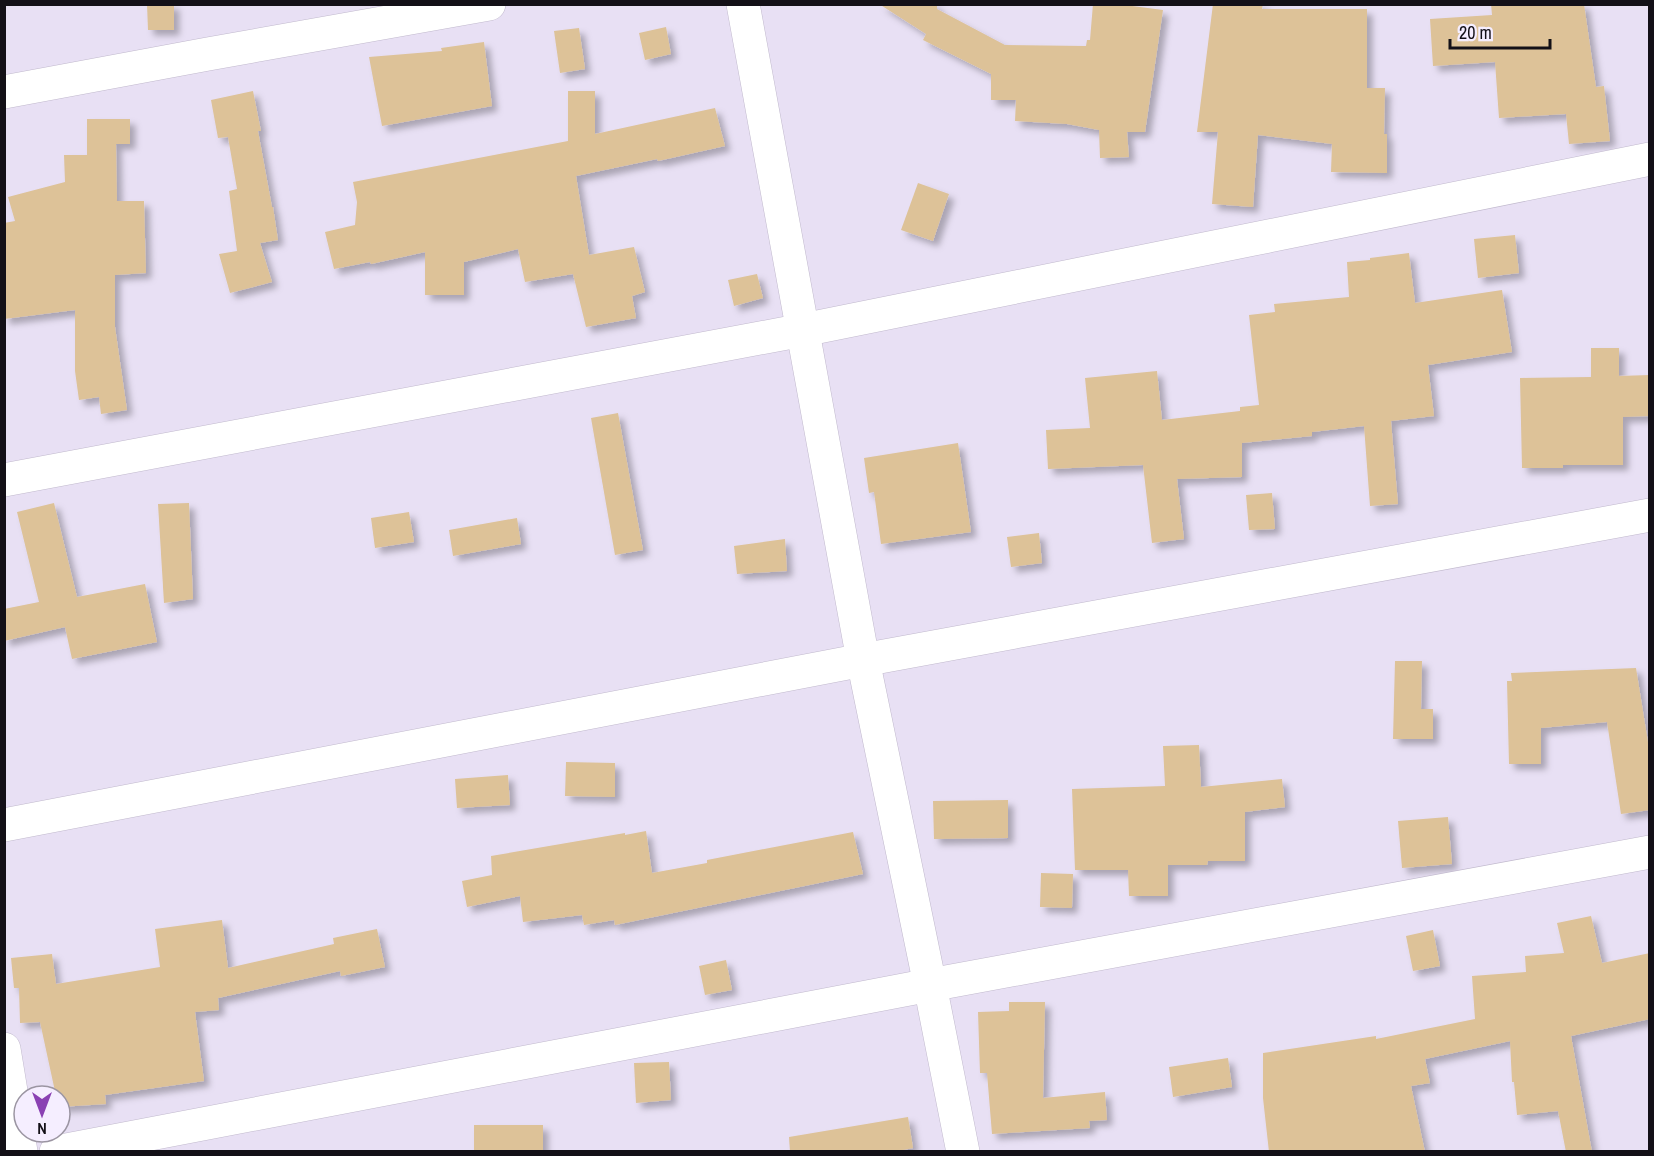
<svg xmlns="http://www.w3.org/2000/svg" width="1654" height="1156" font-family="'Archivo Narrow',sans-serif">
	<style>
		.building { fill: #ddc298; filter: url(#shadow) }
		.lines { fill: none; stroke-linecap: round; stroke-linejoin: round }
		.minor-casing { stroke: #c1b9cd; stroke-width: 34 }
		.minor { stroke: #fff; stroke-width: 33 }
	</style>
	<defs>
		<filter id="shadow"><feDropShadow dx="5.5" dy="5.5" stdDeviation="3" flood-color="#0004"/></filter>
	</defs>
	<rect width="100%" height="100%" fill="#e8e0f4"/>
	<g class="building">
		<path d="M147,4h27v26h-26z"/>
		<path d="M879,4h58v5l68,36 81,1 1,-6h3l3,-36h24l46,6 -18,122h-18l2,25 -29,1 -1,-28 -32,-6 -52,-3 1,-21h-25v-26l-68,-34 3,-6z"/>
		<path d="M1213,4h50l-1,5h105v79h18l-1,46h3v39l-56,-1 1,-28 -74,-9 -5,72 -41,-3 6,-72h-21z"/>
		<path d="M1491,4h93l12,83 8,-1 6,55 -41,3 -3,-30 -67,4 -4,-56 -62,4 -3,-47 62,-4z"/>
		<path d="M666,27l5,27 -26,6 -6,-27z"/>
		<path d="M579,28l6,41 -25,4 -6,-42z"/>
		<path d="M484,42l8,64 -110,20 -13,-69 73,-6 -1,-3z"/>
		<path d="M253,91l8,40h-3l14,76h1l5,33 -18,3 12,39 -42,11 -11,-39 18,-3 -8,-60 8,-2 -9,-52 -10,1 -7,-38z"/>
		<path d="M568,91h27v43l120,-26 10,38 -67,15 -1,-2 -81,17 13,79 45,-8 11,45 -13,4 4,22 -50,9 -13,-53 -48,8 -7,-33 -54,13v33h-39v-43l-54,12 -1,-2 -36,7 -9,-37 30,-7 2,-23 -4,-20 215,-41z"/>
		<path d="M87,119h43v25h-14l1,57h27l2,72 -31,2v52l12,83 -26,4 -2,-17 -20,3 -4,-29v-61l-71,9v-96l11,-2 -7,-24 57,-15 -1,-27h23z"/>
		<path d="M918,183l31,11 -16,47 -32,-11z"/>
		<path d="M1515,235l4,38 -41,5 -4,-39z"/>
		<path d="M1409,253l6,50 87,-13 10,62 -84,13 6,51 -43,5 7,83 -28,2 -6,-80 -52,6v4l-70,7v34l-65,2 7,60 -32,4 -9,-78 -95,4 -2,-39 44,-2 -5,-50 72,-7 5,49 78,-9v-4l19,-2 -10,-90 26,-3 -1,-8 75,-7 -2,-35 23,-2v-2z"/>
		<path d="M757,274l6,24 -29,8 -6,-26z"/>
		<path d="M1591,348h28v28l31,-1v41l-27,1v48h-60v3h-41l-2,-90 71,-1z"/>
		<path d="M618,413l25,137 -28,5 -24,-137z"/>
		<path d="M958,443l13,89 -90,12 -7,-52 -5,1 -5,-35z"/>
		<path d="M1272,493l3,36 -26,1 -3,-35z"/>
		<path d="M54,503l23,94 68,-13 12,58 -85,17 -7,-32 -61,14v-32l35,-7 -22,-90z"/>
		<path d="M189,503l4,96 -29,4 -6,-99z"/>
		<path d="M409,512l5,30 -39,6 -4,-30z"/>
		<path d="M517,518l4,26 -68,12 -4,-26z"/>
		<path d="M1039,533l3,30 -31,4 -4,-30z"/>
		<path d="M785,539l2,32 -50,3 -3,-28z"/>
		<path d="M1395,661h27l-1,48h12v30h-40z"/>
		<path d="M1636,668l14,87v55l-29,4 -14,-92 -66,6v36h-32l-2,-83h5l-1,-8z"/>
		<path d="M1199,745l2,42 81,-8 3,28 -40,5v49h-37l-1,4h-39v31h-39l-1,-26h-53l-3,-81 93,-3 -2,-40z"/>
		<path d="M566,762l49,1v34l-50,-1z"/>
		<path d="M508,775l2,30 -53,3 -2,-29z"/>
		<path d="M1008,800v38l-74,1 -1,-38z"/>
		<path d="M1448,817l4,47 -50,4 -4,-47z"/>
		<path d="M646,831l6,42 55,-10v-3l146,-28 10,42 -248,51 -1,-5 -30,5 -2,-10 -59,7 -3,-26 -53,11 -5,-26 30,-6 -1,-19 134,-23v2z"/>
		<path d="M1041,873l32,1 -1,34 -32,-1z"/>
		<path d="M1591,916l11,47 48,-10v66l-79,17 21,116h-26l-8,-41 -41,4 -3,-33h-2l-2,-41 -85,18 5,24 -19,3 14,66h-156l-6,-54v-45l113,-17v3l99,-20 -3,-43 54,-4 -1,-16 39,-3 -7,-30z"/>
		<path d="M222,920l6,48 106,-24 -1,-6 44,-9 8,38 -44,9 -1,-5 -122,27 1,12 -24,2 9,69 -99,14 1,9 -46,3v-11h-4l-16,-74 -20,1 -1,-35h-5l-3,-30 41,-4 4,30 104,-17 -5,-38z"/>
		<path d="M1433,930l7,36 -27,5 -7,-35z"/>
		<path d="M726,960l6,30 -27,5 -6,-29z"/>
		<path d="M1009,1002h36l-2,96 62,-6 2,28 -18,1 1,7 -98,6 -5,-61h-7l-2,-61 31,-1z"/>
		<path d="M1228,1058l4,29 -59,10 -4,-30z"/>
		<path d="M669,1062l2,38 -35,3 -2,-40z"/>
		<path d="M908,1117l5,31 -20,4h-103l-1,-15z"/>
		<rect x="474" y="1125" width="69" height="27"/>
	</g>
	<g class="lines">
		<defs>
			<g id="minor">
				<path d="M743,4l120,656 67,325 33,167"/>
				<path d="M4,92l204,-38 281,-50"/>
				<path d="M4,480l799,-150 847,-171"/>
				<path d="M4,825l859,-165 787,-145"/>
				<path d="M4,1049l17,103"/>
				<path d="M56,1152l874,-167 720,-133"/>
			</g>
		</defs>
		<use href="#minor" class="minor-casing"/>
		<use href="#minor" class="minor"/>
	</g>
	<rect width="1654" height="1156" fill="none" stroke="#131017" stroke-width="12"/>
	<g transform="translate(42 1114) rotate(180)"><circle r="28" fill="#f5eeff" stroke="#9b95a2" stroke-width="1.5"/>
	<path d="M0-4.5L10 22L0 15L-10 22Z" fill="#8a41b3"/>
	<text y="-9" font-size="16" font-weight="bold" text-anchor="middle" fill="#131017">N</text>
	</g>
	<path d="M1450 39v9h100v-9" fill="none" stroke="#131017" stroke-width="3"/>
	<text x="1459" y="39" font-size="18" fill="#131017" stroke="#f5eeff" stroke-width="4.5" paint-order="stroke">20 m</text>
</svg>
